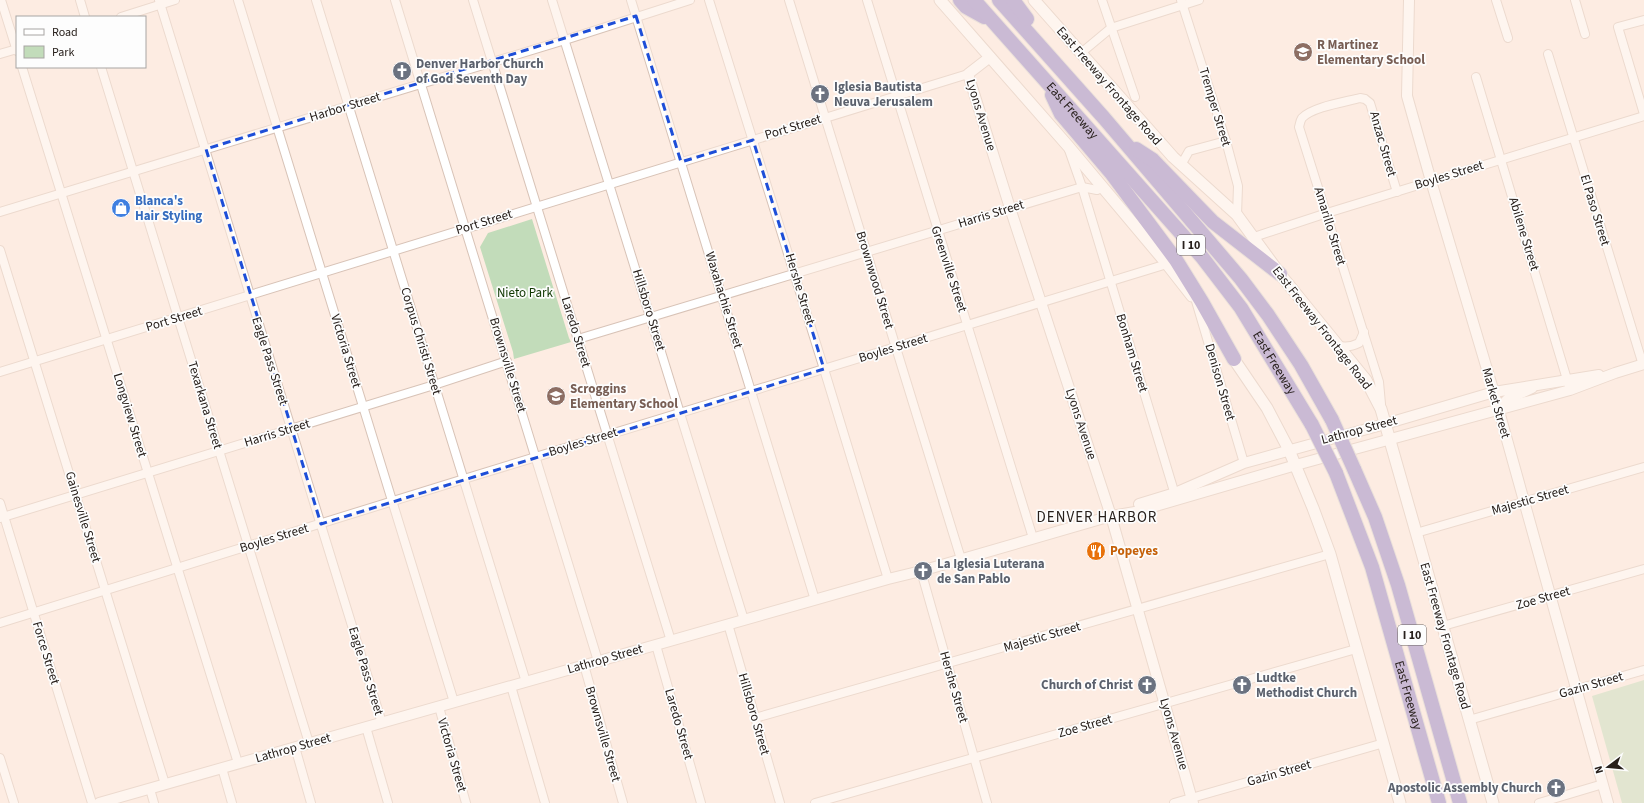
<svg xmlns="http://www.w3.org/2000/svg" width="1644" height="803" font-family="'Source Sans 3',sans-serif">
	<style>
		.green { fill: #c2dcba }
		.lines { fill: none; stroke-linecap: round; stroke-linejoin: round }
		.minor-casing { stroke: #d8c3b7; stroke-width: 10 }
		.tertiary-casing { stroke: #d8c3b7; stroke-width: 12 }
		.secondary-casing { stroke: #d8c3b7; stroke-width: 13 }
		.motorway-casing { stroke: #d4d2d2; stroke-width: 16 }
		.minor { stroke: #fff; stroke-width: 8 }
		.tertiary { stroke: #fff; stroke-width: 10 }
		.secondary { stroke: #fff; stroke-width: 11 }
		.motorway { stroke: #8d7cc3; stroke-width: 14 }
		.motorway-bridge-casing { stroke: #d4d2d2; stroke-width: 16; stroke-linecap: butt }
		.motorway-bridge { stroke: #8d7cc3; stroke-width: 14 }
		.marked { fill: none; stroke: #1d4ed8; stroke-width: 3; stroke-dasharray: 8 5; stroke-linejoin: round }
		.labels { text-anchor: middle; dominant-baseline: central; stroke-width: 3.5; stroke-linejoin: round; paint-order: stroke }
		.shield { fill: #fdfdfd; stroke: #686260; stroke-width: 1 }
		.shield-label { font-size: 12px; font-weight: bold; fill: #28201c }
		.education-label { font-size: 13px; font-weight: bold; fill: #785e54; stroke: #fdfdfd; text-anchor: start }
		.worship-label { font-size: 13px; font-weight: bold; fill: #5b616d; stroke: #fdfdfd; text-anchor: start }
		.street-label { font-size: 13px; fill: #28201c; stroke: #fdfdfd }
		.shop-label { font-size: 13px; font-weight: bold; fill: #366cbe; stroke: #fdfdfd; text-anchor: start }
		.park-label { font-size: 13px; fill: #0f3700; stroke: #fdfdfd }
		.food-label { font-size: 13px; font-weight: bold; fill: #c56008; stroke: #fdfdfd; text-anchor: start }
		.quarter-label { font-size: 15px; letter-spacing: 1px; fill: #28201c; stroke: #fdfdfd }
	</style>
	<rect width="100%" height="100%" fill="#fdece2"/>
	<g class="green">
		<path d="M532,219l37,119 2,4 -57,17 -1,-7 -33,-105 8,-14z"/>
		<path d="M1644,680v123h-22l-30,-107z"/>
	</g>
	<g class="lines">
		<defs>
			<g id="minor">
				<path d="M1,0l16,51"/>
				<path d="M80,0l5,17"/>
				<path d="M159,0l223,723"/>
				<path d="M238,0l216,702"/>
				<path d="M316,0l210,682"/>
				<path d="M395,0l203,661"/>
				<path d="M473,0l198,641"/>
				<path d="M552,0l192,620"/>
				<path d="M631,0l184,600"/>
				<path d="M709,0l115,369 64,210"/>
				<path d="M789,0l172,559"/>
				<path d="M867,0l166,538"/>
				<path d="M1102,0l33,97"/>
				<path d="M1181,0l45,141 12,45 -1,29"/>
				<path d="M1496,0l12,38"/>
				<path d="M1575,0l10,34"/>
				<path d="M121,17l54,-17"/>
				<path d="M1644,20l-26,7 26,87"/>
				<path d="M1081,53l30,-25 88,-28"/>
				<path d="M0,54l17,-5"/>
				<path d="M1548,54l95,311"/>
				<path d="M22,67l216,696"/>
				<path d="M101,67l208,676"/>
				<path d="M1476,77l93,309"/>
				<path d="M1069,150l13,37 94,311"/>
				<path d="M1181,165l8,-14 37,-10"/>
				<path d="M0,212l565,-172 125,-40"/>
				<path d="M1254,237l73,-24 317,-97"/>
				<path d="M0,250l165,534"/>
				<path d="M1196,301l48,162"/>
				<path d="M578,339l504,-152 15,3"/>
				<path d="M1337,345c8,3 14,2 22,-2l5,-11"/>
				<path d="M0,372l968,-298"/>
				<path d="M1381,404l-2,-22 -80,-255c1,-3 1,-6 3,-9 10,-11 43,-16 58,-20l5,1 5,4 27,89"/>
				<path d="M0,503l92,300"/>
				<path d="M0,518l434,-133 73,-24"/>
				<path d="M1416,533l228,-66"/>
				<path d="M921,571l66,232"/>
				<path d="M0,623l464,-144 703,-215"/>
				<path d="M728,624l52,179"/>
				<path d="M1443,626l201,-57"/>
				<path d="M656,645l45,158"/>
				<path d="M584,665l39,138"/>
				<path d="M511,686l34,117"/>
				<path d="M439,707l27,96"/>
				<path d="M755,718l575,-164"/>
				<path d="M1469,720l175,-50"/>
				<path d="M366,727l22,76"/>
				<path d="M295,747l16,56"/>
				<path d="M0,758l14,45"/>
				<path d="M222,768l10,35"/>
				<path d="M150,789l4,14"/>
				<path d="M815,803l541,-154"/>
				<path d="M1174,803l210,-60"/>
				<path d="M1539,803l64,-19"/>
			</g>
			<g id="tertiary">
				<path d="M1409,0l-2,96 24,85 61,205 116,417"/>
				<path d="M990,57l-22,17 42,134 101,308 82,287"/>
				<path d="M1498,409l10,-10 24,-11"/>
				<path d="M1139,504l36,-11 69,-30 141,-39 109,-32 105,-17"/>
				<path d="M99,803l789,-224 33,-8 190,-55 24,-4 161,-47 274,-75 45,-17 29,-9"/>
			</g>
			<g id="secondary">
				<path d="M940,0l128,146 99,118 25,32"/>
				<path d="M1034,0l139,157 64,58 43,59 86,106 15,29 112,394"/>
				<path d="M1229,352l38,56 22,42 24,58 17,46 70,249"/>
			</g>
			<g id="motorway">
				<path d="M960,0l6,7 18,10"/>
				<path id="s1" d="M974,0l228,257 39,51 71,117"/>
				<path d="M999,0l105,118 137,161 27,36 33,50 31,55"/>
				<path d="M1013,0l14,19"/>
				<path d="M1052,95l9,19 51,60 64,86 26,42 32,57"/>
				<path d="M1136,149l17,11 60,62 67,52"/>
				<path d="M1354,469l21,48 23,68 62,218"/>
				<path id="s2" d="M1336,473l36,94 67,236"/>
			</g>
		</defs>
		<use href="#minor" class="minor-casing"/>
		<use href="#tertiary" class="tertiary-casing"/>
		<use href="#secondary" class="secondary-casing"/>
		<use href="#motorway" class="motorway-casing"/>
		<use href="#minor" class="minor"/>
		<use href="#tertiary" class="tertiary"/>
		<use href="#secondary" class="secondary"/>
		<use href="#motorway" class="motorway"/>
		<defs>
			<g id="motorway-bridge">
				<path d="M1332,420l22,49"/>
				<path d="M1312,425l24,48"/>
			</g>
		</defs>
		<use href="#motorway-bridge" class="motorway-bridge-casing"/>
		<use href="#motorway-bridge" class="motorway-bridge"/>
	</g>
	<path d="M0 0H1644V803H0ZM636,16l45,146 72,-22 71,229 -503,155 -115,-375z" fill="#fdece2" fill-opacity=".55" fill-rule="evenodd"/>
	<path class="marked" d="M636,16l45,146 72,-22 71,229 -503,155 -115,-375z"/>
	<defs>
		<symbol id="school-disc" viewBox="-11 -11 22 22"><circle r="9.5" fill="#8d6e63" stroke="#fdfdfd"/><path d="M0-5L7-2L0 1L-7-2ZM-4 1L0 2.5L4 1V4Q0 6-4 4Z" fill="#fff"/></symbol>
		<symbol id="church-disc" viewBox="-11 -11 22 22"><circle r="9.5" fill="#6b7280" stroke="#fdfdfd"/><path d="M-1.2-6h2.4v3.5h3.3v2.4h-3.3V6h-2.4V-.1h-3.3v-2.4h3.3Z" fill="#fff"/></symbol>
		<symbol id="shop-disc" viewBox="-11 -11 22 22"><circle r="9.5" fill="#3f7fe0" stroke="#fdfdfd"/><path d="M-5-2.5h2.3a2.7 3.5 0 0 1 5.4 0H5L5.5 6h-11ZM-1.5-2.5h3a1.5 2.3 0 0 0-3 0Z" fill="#fff"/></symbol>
		<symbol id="restaurant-disc" viewBox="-11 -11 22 22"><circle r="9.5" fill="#e8710a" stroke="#fdfdfd"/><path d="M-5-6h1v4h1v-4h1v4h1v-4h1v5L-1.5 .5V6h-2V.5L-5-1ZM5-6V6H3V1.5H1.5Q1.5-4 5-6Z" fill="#fff"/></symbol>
	</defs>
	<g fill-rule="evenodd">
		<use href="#school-disc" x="1292" y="41" width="22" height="22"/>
		<use href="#church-disc" x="391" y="60" width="22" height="22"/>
		<use href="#church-disc" x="809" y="83" width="22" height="22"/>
		<use href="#shop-disc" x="110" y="197" width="22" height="22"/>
		<use href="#school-disc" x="545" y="385" width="22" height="22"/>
		<use href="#restaurant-disc" x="1085" y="540" width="22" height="22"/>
		<use href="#church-disc" x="912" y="560" width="22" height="22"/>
		<use href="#church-disc" x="1136" y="674" width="22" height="22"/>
		<use href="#church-disc" x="1231" y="674" width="22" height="22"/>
		<use href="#church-disc" x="1545" y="777" width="22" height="22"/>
	</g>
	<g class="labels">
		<g class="shield">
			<rect x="1177" y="235" width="28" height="20" rx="3"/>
			<rect x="1398" y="625" width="28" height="20" rx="3"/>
		</g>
		<g class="shield-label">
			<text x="1191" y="245">I 10</text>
			<text x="1412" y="635">I 10</text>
		</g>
		<g class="education-label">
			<text x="1317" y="45">R Martinez<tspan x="1317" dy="15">Elementary School</tspan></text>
			<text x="570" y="389">Scroggins<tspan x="570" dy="15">Elementary School</tspan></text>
		</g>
		<g class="worship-label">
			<text x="416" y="64">Denver Harbor Church<tspan x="416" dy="15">of God Seventh Day</tspan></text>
			<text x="834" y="87">Iglesia Bautista<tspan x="834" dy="15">Neuva Jerusalem</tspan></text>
			<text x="937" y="564">La Iglesia Luterana<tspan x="937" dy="15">de San Pablo</tspan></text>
			<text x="1256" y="678">Ludtke<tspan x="1256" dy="15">Methodist Church</tspan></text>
			<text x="1133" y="685" text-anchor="end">Church of Christ</text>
			<text x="1542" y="788" text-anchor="end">Apostolic Assembly Church</text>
		</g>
		<g class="street-label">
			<text transform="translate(1109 86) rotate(49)">East Freeway Frontage Road</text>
			<text transform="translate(345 107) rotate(-17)">Harbor Street</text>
			<text transform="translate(1215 107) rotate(73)">Tremper Street</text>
			<text stroke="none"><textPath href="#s1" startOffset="148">East Freeway</textPath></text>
			<text transform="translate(981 115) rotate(73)">Lyons Avenue</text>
			<text transform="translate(793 127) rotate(-17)">Port Street</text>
			<text transform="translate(1383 144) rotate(74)">Anzac Street</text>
			<text transform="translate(1449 175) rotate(-17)">Boyles Street</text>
			<text transform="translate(1595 210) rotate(73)">El Paso Street</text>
			<text transform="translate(991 214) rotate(-17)">Harris Street</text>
			<text transform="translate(484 222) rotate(-17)">Port Street</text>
			<text transform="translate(1330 226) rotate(73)">Amarillo Street</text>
			<text transform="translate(1524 234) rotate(73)">Abilene Street</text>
			<text transform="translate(949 269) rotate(72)">Greenville Street</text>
			<text transform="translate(875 280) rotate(73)">Brownwood Street</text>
			<text transform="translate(800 289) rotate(73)">Hershe Street</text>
			<text transform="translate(724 300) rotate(73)">Waxahachie Street</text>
			<text transform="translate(649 310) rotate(73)">Hillsboro Street</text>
			<text transform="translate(174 319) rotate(-17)">Port Street</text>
			<text transform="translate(1322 328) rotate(52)">East Freeway Frontage Road</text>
			<text transform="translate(576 332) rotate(73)">Laredo Street</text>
			<text transform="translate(421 341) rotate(73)">Corpus Christi Street</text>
			<text transform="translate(893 348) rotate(-17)">Boyles Street</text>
			<text transform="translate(346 351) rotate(73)">Victoria Street</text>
			<text transform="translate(1132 353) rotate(73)">Bonham Street</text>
			<text transform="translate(270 361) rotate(72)">Eagle Pass Street</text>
			<text stroke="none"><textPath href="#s1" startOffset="472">East Freeway</textPath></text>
			<text transform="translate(508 365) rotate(73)">Brownsville Street</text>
			<text transform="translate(1220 382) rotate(74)">Denison Street</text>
			<text transform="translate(1496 403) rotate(74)">Market Street</text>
			<text transform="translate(205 405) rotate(73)">Texarkana Street</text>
			<text transform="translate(130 415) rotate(73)">Longview Street</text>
			<text transform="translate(1081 424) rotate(72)">Lyons Avenue</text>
			<text transform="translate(1359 430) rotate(-15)">Lathrop Street</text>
			<text transform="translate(277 433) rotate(-17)">Harris Street</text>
			<text transform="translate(583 442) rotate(-17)">Boyles Street</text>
			<text transform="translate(1530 500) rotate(-16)">Majestic Street</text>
			<text transform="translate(83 517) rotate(73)">Gainesville Street</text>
			<text transform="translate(274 538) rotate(-17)">Boyles Street</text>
			<text transform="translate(1543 598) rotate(-16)">Zoe Street</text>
			<text transform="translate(1445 636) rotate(74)">East Freeway Frontage Road</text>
			<text transform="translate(1042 637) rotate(-16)">Majestic Street</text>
			<text transform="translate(46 653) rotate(73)">Force Street</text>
			<text transform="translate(605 659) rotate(-16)">Lathrop Street</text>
			<text transform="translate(366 671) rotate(73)">Eagle Pass Street</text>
			<text transform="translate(1591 685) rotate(-16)">Gazin Street</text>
			<text transform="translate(954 687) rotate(74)">Hershe Street</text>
			<text stroke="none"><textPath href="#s2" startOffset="234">East Freeway</textPath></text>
			<text transform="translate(754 714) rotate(74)">Hillsboro Street</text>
			<text transform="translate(679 724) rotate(74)">Laredo Street</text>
			<text transform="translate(1085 726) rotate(-16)">Zoe Street</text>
			<text transform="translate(603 734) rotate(74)">Brownsville Street</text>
			<text transform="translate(1174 734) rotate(74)">Lyons Avenue</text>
			<text transform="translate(293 748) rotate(-16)">Lathrop Street</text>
			<text transform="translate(452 755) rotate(74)">Victoria Street</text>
			<text transform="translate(1279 773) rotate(-16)">Gazin Street</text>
		</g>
		<g class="shop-label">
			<text x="135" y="201">Blanca's<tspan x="135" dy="15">Hair Styling</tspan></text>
		</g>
		<g class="park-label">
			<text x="525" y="293">Nieto Park</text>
		</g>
		<g class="food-label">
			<text x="1110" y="551">Popeyes</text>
		</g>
		<g class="quarter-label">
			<text x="1097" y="517">DENVER HARBOR</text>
		</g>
	</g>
	<rect x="16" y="16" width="130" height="52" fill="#fdfdfd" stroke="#a8a5a3"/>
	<rect x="24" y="29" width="20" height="6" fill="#ffffff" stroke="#a8a5a3"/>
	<text x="52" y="36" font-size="12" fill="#28201c">Road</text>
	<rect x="24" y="46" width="20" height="12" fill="#c2dcba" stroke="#a8a5a3"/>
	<text x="52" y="56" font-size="12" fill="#28201c">Park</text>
	<g transform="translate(1608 767) rotate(254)" stroke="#fdfdfd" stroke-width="3" paint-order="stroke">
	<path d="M0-3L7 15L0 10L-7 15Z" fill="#28201c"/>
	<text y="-6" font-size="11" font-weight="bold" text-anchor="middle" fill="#28201c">N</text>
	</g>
</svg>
